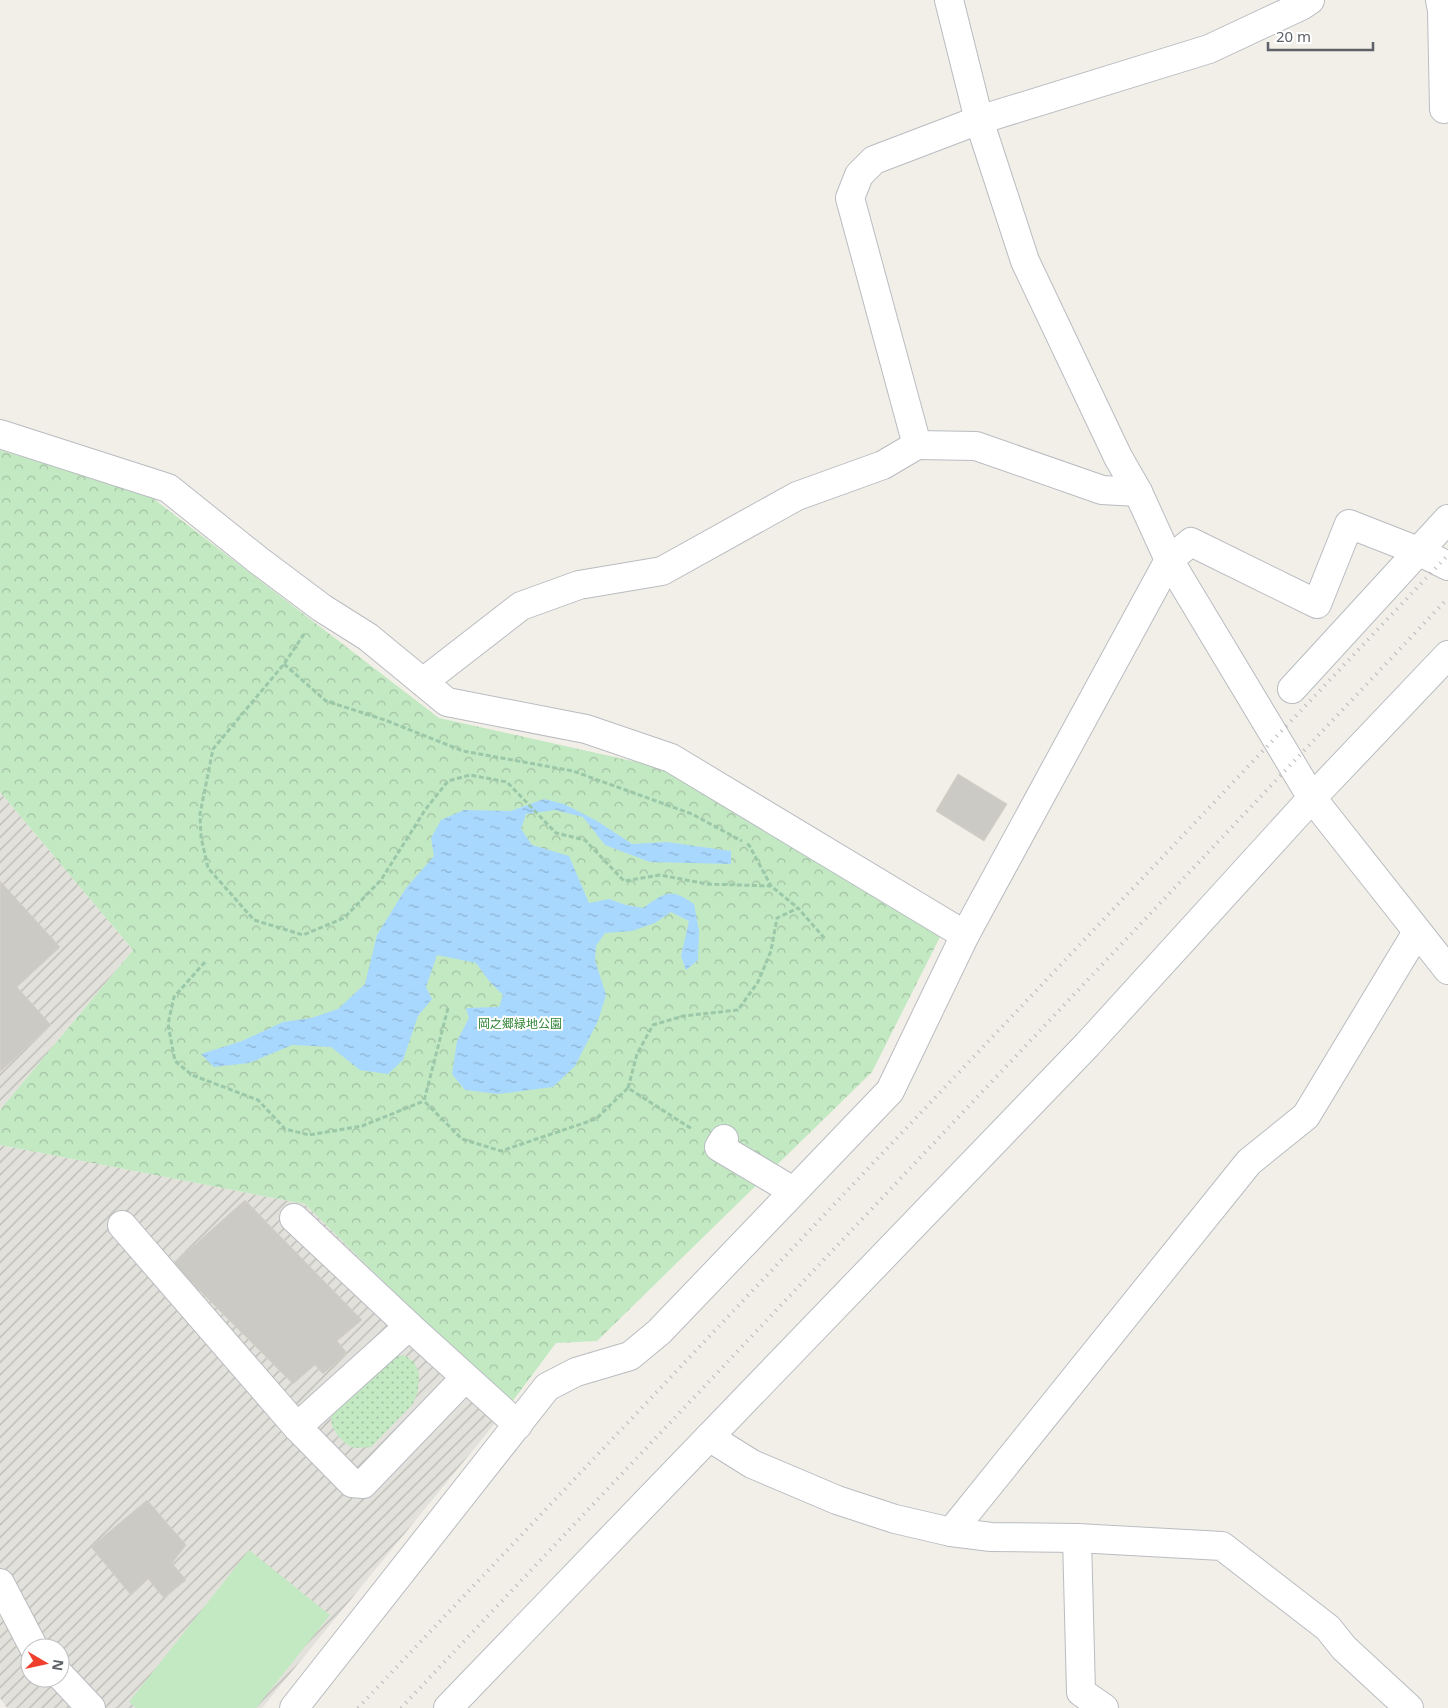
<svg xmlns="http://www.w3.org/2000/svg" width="1448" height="1708" font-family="'Noto Sans','Noto Sans JP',sans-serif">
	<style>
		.industrial { fill: url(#industrial-furrows); fill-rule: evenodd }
		.grass { fill: url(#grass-dots) }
		.park { fill: url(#park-crowns) }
		.pitch { fill: #c3e9c3 }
		.water { fill: url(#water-ripples) }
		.building { fill: #cccac4; stroke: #d6d1c5 }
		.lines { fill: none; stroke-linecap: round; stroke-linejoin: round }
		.minor-casing { stroke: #b9bcc1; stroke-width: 30 }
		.path { stroke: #9ac8a8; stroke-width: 3; stroke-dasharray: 5 2.5; stroke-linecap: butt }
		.minor { stroke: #fff; stroke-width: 28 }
		.rail { stroke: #b7b8b9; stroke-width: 4; stroke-dasharray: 1 6; stroke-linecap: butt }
		.labels { text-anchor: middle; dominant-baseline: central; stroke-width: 4; stroke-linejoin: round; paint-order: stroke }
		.park-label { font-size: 12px; fill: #308336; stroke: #fff }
	</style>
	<defs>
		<pattern id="industrial-furrows" width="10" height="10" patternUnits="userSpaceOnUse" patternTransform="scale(1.25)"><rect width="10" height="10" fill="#e2e1db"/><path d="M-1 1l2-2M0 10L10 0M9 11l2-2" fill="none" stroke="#babab5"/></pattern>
		<pattern id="grass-dots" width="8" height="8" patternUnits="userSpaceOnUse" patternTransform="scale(1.25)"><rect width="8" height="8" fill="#c3e9c3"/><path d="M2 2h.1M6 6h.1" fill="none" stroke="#a2c0a2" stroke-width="1.8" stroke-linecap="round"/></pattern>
		<pattern id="park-crowns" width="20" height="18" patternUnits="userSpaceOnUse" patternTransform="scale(1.25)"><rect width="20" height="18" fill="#c3e9c3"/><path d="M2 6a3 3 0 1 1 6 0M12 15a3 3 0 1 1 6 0" fill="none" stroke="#a2c0a2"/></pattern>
		<pattern id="water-ripples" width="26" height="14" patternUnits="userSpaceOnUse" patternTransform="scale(1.25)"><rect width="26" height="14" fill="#a9d8ff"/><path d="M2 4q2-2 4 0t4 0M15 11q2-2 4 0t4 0" fill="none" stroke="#8db3d2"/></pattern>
	</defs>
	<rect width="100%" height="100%" fill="#f1efe7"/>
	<g class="industrial">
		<path d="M0,792l133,158 -133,160z"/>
		<path d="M0,1145l305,59 204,202 -247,302h-255l-7,-10zM30,1648h30v30h-30z"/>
	</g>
	<path class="grass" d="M404,1355l10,7 5,11 -1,18 -5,13 -42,43 -17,1 -8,-4 -8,-8 -6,-10 -1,-8 8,-16 46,-43z"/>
	<path class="park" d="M0,450l146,43 293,225 229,51 272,168 -68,135 -275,269 -41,2 -47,63 -204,-202 -305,-59v-35l133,-160 -133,-158z"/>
	<path class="pitch" d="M249,1550l81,65 -74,93h-120l-7,-6z"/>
	<path class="water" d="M544,799l20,5 33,17 35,23 34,-2 65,9v13l-81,-2 -45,-17 -22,-28 -28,-7 -29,4 -5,15 11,16 37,11 20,47 20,-4 17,6 17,3c23,-16 27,-21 51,-4l5,27 -1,29 -12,10 -5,-14 8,-35 -18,-9 -16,11 -23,8 -27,2 -9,13 -1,14 11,35 -8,26 -23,45 -22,21 -55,7 -33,-4 -13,-16 5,-33 12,-23 -3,-10 33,-1 4,-12 -13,-13 -14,-19 -39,-8 -11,32 6,12 -14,17 -15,44 -15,14 -28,-4 -29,-23 -39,-2 -43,18 -35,4 -13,-13 41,-13 41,-19 28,-4 27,-9 27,-25 12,-49 29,-47 28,-32 -3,-18 10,-18 23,-10 47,1z"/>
	<g class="building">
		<path d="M958,774l49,30 -23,37 -48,-30z"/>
		<path d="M0,881l60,66 -43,40 34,38 -51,47z"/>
		<path d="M245,1200l117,120 -25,21 10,12 -24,21 -8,-9 -22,19 -120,-120z"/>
		<path d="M147,1500l39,45 -14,18 14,17 -22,18 -16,-19 -17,16 -40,-48z"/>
	</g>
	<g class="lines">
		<defs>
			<g id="minor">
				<path d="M949,0l30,120 46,141 93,196 20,35 31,68 143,238 136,172"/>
				<path d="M1440,0l2,10 2,99 4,-1"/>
				<path d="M0,434l168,54 90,72 64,48 46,29 79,65 139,27 85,29 294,177"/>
				<path d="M1138,492l-36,-2 -126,-44 -59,-1 -67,-247 9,-23 15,-15 105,-40 230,-71 92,-43 9,-6"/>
				<path d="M423,682l98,-76 58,-21 83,-14 135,-75 86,-31 34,-20"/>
				<path d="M1292,689l156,-170"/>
				<path d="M724,1139l-5,8 74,44"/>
				<path d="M294,1218l115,108"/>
				<path d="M122,1225l175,202 55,56 11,1 102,-106"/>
				<path d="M297,1427l112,-101 109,99"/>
				<path d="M709,1437l43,27 85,36 58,19 56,13 40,5 86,1 145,8 106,82 16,20 65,60"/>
				<path d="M951,1532l298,-370 57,-46 111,-184"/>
				<path d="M1077,1538l4,154 23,16"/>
				<path d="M0,1583l34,65"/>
				<path d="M60,1675l31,33"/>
				<path d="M294,1708l253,-321 29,-15 54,-16 29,-24 231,-241 75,-156 204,-375 22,-18 126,62 32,-80 69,27 30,15"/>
				<path d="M448,1708l639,-663 225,-247 136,-143"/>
			</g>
		</defs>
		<use href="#minor" class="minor-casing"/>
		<g class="path">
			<path d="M304,634l-20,30 -71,85 -13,65 1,23 7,31 46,52 49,15 41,-17 37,-38 44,-70 23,-29 22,-6 37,7 49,51 29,7 39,41 36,-6 47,9 64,2 27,22"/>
			<path d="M284,664l42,37 59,19 78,31 110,20 119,43 50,27"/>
			<path d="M747,844l2,1 22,41"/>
			<path d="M205,962l-31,35 -6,27 7,37 17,14 66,25 27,29 24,6 53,-9 62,-25"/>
			<path d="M448,1008l-24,93 38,38 39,12 95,-32 32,-31 64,41"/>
			<path d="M628,1088l9,-34 16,-29 30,-9 55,-6 20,-28 13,-31 6,-33 21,-10 28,32"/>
		</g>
		<use href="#minor" class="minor"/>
		<g class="rail">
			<path d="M358,1708l1090,-1153"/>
			<path d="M401,1708l1047,-1110"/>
		</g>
	</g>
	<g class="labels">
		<g class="park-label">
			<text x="520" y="1023">岡之郷緑地公園</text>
		</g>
	</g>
	<g transform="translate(45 1663) rotate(99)"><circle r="24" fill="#ffffff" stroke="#bfc0c3"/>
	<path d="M0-4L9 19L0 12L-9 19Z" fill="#f13f2d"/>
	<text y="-8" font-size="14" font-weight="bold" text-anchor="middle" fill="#5e6268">N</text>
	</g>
	<path d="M1268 42v8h105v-8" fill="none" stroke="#5e6268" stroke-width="2.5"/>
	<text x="1276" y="42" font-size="15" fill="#5e6268" stroke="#ffffff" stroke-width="4" paint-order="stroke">20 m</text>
</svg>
